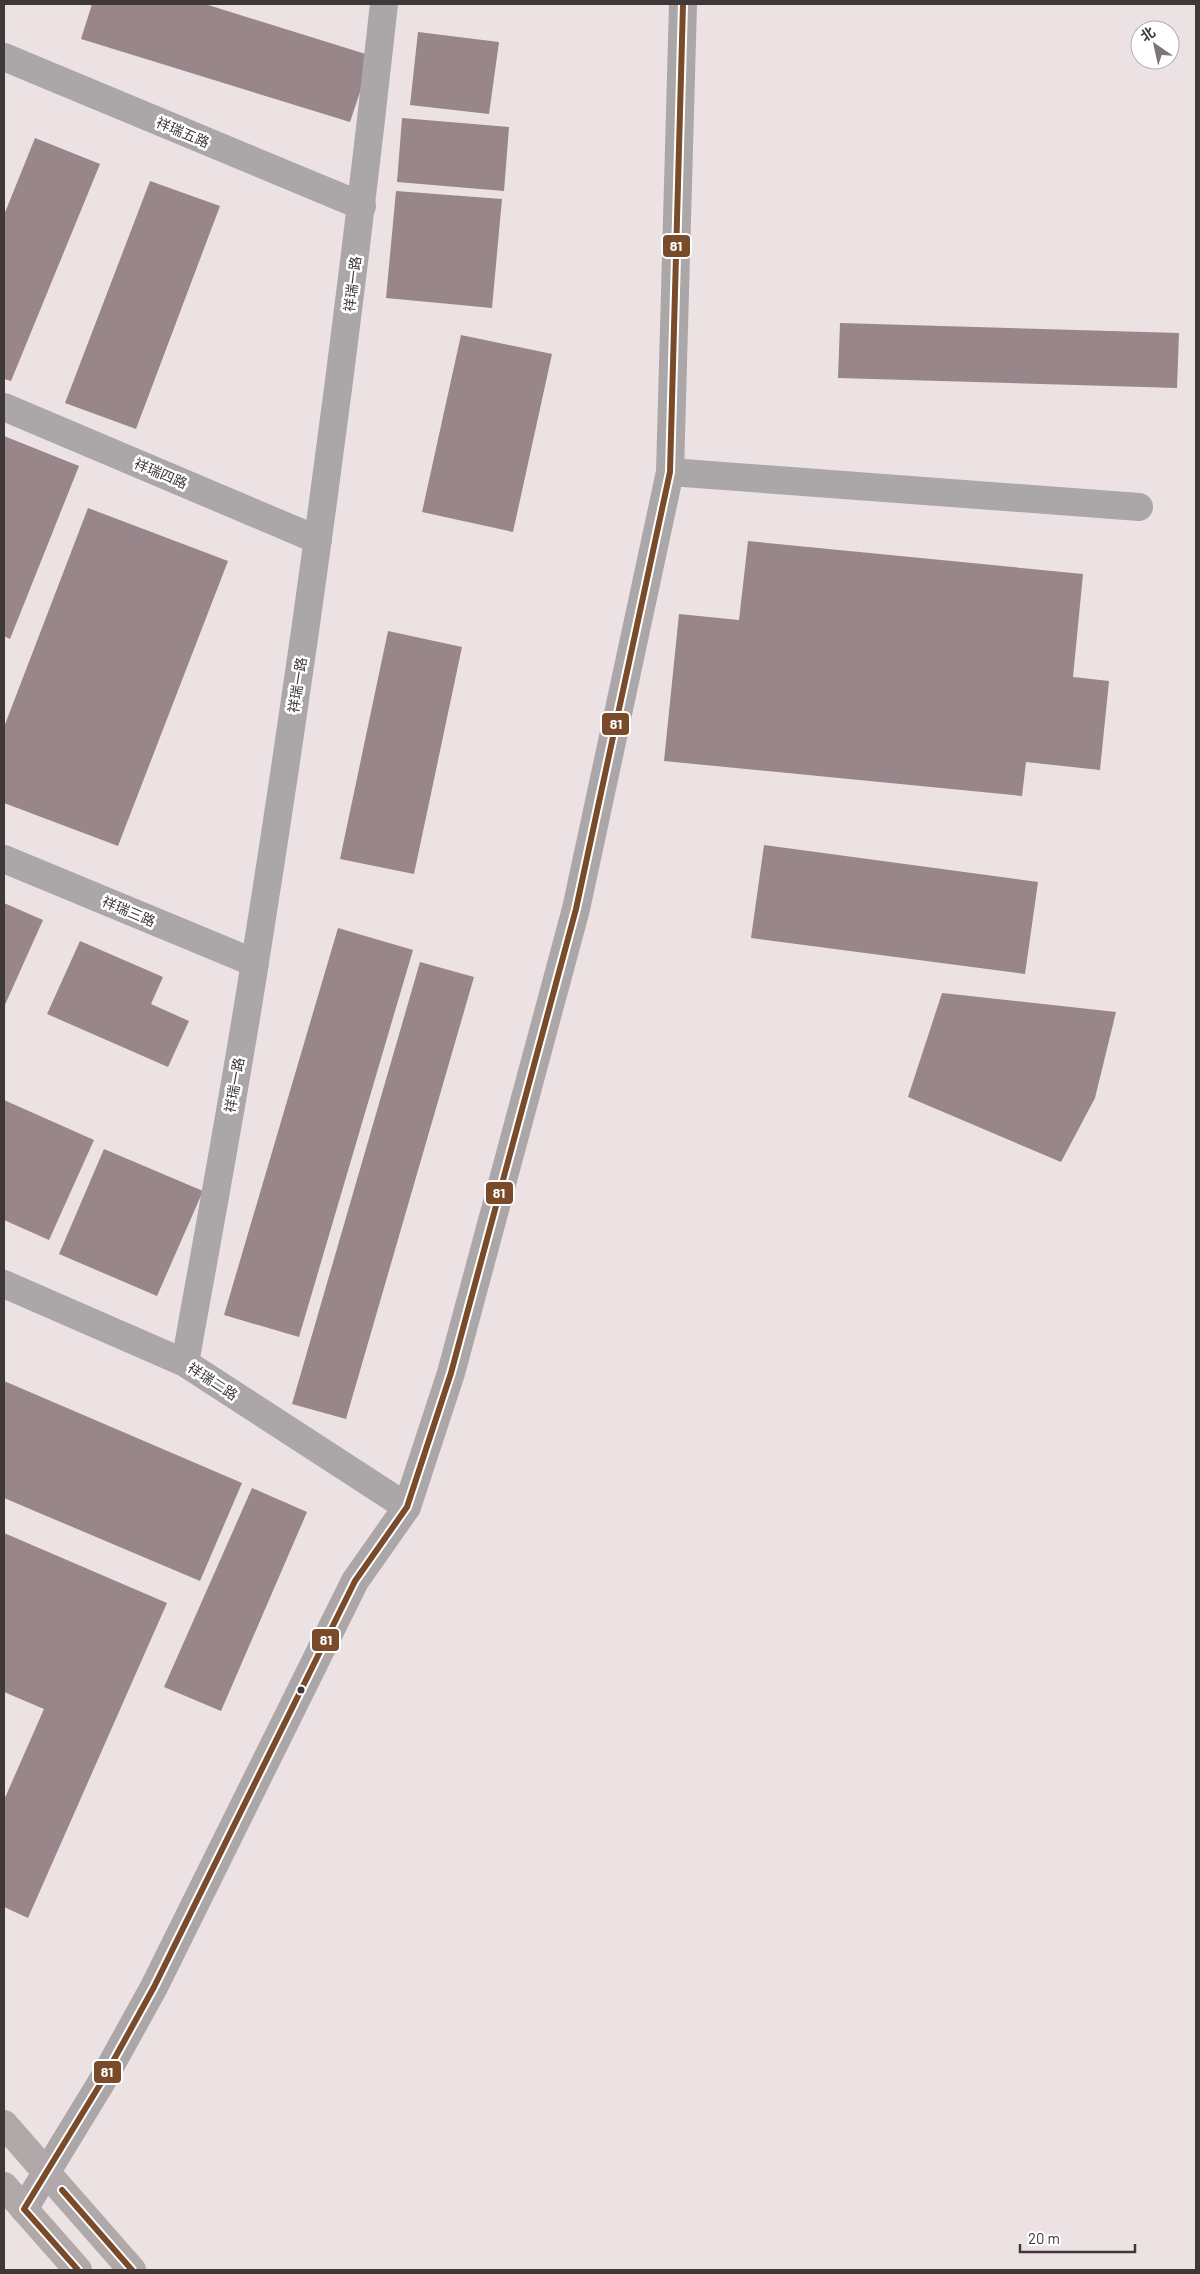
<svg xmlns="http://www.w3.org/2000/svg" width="1200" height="2274" font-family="Barlow,'Noto Sans SC',sans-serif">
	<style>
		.building { fill: #98868a }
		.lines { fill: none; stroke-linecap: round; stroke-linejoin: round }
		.minor { stroke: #aba6a8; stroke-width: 28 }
		.major { stroke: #b0a8a9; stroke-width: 28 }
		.bus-1-casing { stroke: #fff; stroke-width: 10 }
		.bus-1 { stroke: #7a4b2a; stroke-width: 6 }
		.bus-dot { fill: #3f3839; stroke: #fff; stroke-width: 2 }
		.labels { text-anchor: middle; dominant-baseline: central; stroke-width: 5; stroke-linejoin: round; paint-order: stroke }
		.street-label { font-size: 14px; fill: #3f3839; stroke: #fff }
		.line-badge { stroke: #fff; stroke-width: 2 }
		.badge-label { font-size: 14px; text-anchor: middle; font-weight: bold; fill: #fff }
	</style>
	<rect width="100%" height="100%" fill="#ece2e4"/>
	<g class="building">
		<path d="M92,4h113l167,52 -22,66 -269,-83z"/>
		<path d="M418,32l81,10 -10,72 -79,-9z"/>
		<path d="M402,118l107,9 -5,64 -107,-9z"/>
		<path d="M35,138l65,26 -89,217 -7,-2v-164z"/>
		<path d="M150,181l70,25 -84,223 -71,-26z"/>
		<path d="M396,191l106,8 -10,109 -106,-10z"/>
		<path d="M840,323l339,10 -2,55 -339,-10z"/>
		<path d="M461,335l91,19 -39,178 -91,-20z"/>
		<path d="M4,436l75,30 -69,173 -6,-3z"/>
		<path d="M88,508l140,53 -110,285 -114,-43v-76z"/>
		<path d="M748,541l335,33 -10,103 36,4 -9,89 -74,-8 -4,34 -358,-35 15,-147 60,6z"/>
		<path d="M388,631l74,16 -48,227 -74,-15z"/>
		<path d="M764,845l274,37 -13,92 -274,-36z"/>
		<path d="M4,903l39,17 -39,87z"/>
		<path d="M338,928l75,22 -114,387 -75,-22z"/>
		<path d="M80,941l83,36 -12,27 38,17 -21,46 -121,-53z"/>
		<path d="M420,962l54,15 -128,442 -54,-15z"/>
		<path d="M942,993l174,19 -21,86 -34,64 -153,-65z"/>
		<path d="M4,1100l90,40 -45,100 -45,-20z"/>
		<path d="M104,1149l99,42 -46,105 -98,-42z"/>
		<path d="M4,1381l238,102 -42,98 -196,-83z"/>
		<path d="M252,1488l55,24 -86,199 -57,-24z"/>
		<path d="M4,1533l163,70 -139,315 -24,-11v-107l40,-91 -40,-17z"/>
	</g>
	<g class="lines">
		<g class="minor">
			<path d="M4,57l358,149"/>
			<path d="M4,407l314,133"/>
			<path d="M670,472l469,35"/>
			<path d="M4,859l251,104"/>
			<path d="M4,1284l181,79 222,144"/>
			<path d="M185,1363c24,-134 49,-267 70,-401 51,-319 94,-638 129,-958"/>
			<path d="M24,2209l77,-126 53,-96 201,-406 52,-74 44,-134 125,-464 94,-437 13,-468"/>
		</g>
		<g class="major">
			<path d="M4,2124l128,146"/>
			<path d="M4,2186l74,84"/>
		</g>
		<defs>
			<g id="bus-1">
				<path d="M62,2190l70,80"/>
				<path d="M78,2270l-54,-61 77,-126 53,-96 201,-406 52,-74 44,-134 125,-464 94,-437 13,-468"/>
			</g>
		</defs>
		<use href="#bus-1" class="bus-1-casing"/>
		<use href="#bus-1" class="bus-1"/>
	</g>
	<circle class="bus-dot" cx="301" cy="1690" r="4.5"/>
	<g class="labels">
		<g class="street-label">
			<text transform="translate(183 132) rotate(23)">祥瑞五路</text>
			<text transform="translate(352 284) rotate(-83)">祥瑞一路</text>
			<text transform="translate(161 473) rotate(23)">祥瑞四路</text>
			<text transform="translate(297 685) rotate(-81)">祥瑞一路</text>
			<text transform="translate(129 911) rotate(23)">祥瑞三路</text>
			<text transform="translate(234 1085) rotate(-80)">祥瑞一路</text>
			<text transform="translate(213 1381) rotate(33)">祥瑞二路</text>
		</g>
	</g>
	<g class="line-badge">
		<rect x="662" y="234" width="29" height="24" rx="5" fill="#7a4b2a"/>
		<rect x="601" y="712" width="29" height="24" rx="5" fill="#7a4b2a"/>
		<rect x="485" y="1181" width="29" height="24" rx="5" fill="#7a4b2a"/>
		<rect x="311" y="1628" width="29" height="24" rx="5" fill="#7a4b2a"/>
		<rect x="93" y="2060" width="29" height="24" rx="5" fill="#7a4b2a"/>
	</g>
	<g class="badge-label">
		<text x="676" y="251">81</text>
		<text x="616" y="729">81</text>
		<text x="499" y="1198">81</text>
		<text x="326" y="1645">81</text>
		<text x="107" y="2077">81</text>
	</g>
	<rect width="1200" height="2274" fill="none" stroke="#3f3839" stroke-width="10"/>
	<g transform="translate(1155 45) rotate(326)"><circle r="24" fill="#ffffff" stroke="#b2afb0"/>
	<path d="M0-4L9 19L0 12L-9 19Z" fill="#7c7475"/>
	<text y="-8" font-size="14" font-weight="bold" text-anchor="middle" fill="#3f3839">北</text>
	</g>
	<path d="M1020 2244v8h115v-8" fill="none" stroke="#3f3839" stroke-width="2.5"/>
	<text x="1028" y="2244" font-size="15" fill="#3f3839" stroke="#ffffff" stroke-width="4" paint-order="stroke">20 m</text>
</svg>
